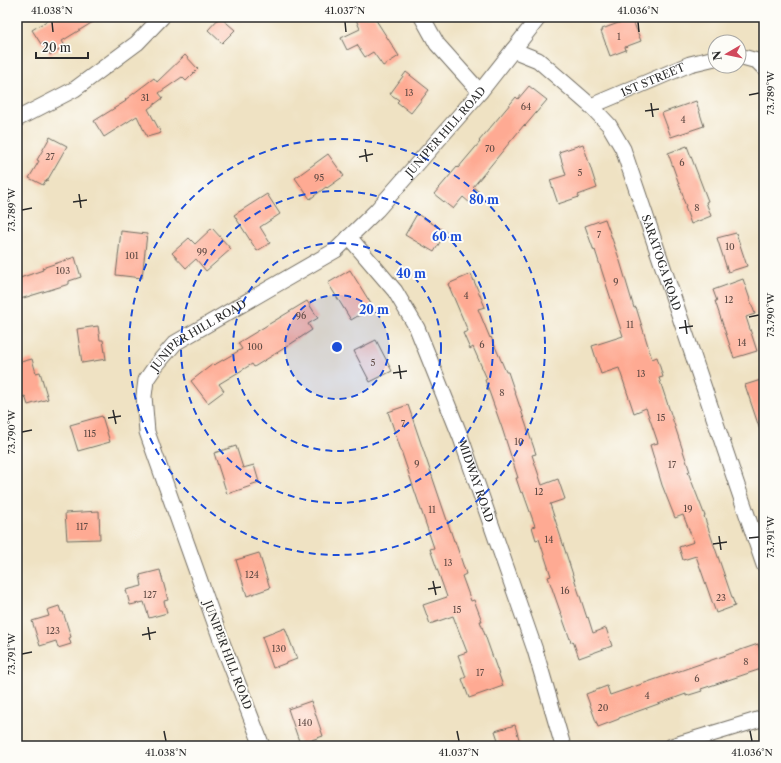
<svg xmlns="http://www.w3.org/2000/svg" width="781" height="763" font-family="'Libre Caslon Text',serif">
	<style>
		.building { fill: #feaa93 }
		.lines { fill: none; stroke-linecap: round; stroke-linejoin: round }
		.minor-casing { stroke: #706b60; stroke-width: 17 }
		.minor { stroke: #fff; stroke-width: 15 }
		.ticks { fill: none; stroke: #2b2b2b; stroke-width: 1.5 }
		.ring { fill: none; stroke: #1d4ed8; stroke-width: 2; stroke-dasharray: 7 5 }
		.labels { text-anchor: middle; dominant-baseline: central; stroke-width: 4; stroke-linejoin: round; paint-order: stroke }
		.number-label { font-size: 9px; fill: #604b45 }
		.street-label { font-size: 11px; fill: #2b2b2b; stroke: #fdfcf7 }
		.centre { fill: #1d4ed8; stroke: #fdfcf7; stroke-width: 2 }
		.ring-label { font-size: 12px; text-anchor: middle; font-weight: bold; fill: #1d4ed8; stroke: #fdfcf7; stroke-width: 4; stroke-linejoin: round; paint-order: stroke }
		.neatline { fill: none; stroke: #2b2b2b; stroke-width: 1.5 }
		.ticks-label { font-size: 10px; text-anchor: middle; fill: #2b2b2b }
	</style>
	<rect width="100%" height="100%" fill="#fdfcf7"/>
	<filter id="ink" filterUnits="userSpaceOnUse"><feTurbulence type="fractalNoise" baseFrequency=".025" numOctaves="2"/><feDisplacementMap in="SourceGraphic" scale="8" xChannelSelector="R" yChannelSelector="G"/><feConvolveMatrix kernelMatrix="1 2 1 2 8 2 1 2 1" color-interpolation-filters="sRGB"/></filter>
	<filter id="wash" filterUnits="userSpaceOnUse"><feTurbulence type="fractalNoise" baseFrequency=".012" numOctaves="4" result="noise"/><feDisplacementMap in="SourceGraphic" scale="16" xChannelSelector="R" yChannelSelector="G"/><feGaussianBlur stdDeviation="0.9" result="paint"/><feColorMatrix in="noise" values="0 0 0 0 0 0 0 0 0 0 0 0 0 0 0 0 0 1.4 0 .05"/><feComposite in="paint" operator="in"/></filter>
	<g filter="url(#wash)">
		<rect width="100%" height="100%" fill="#efe2c3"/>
		<g id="blocks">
			<g class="building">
				<path d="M53,17h48l-39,24 3,5 -15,9 -7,-12 -2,1 -9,-14z"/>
				<path d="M220,17l15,13 -13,13 -14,-13z"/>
				<path d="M355,17h19l25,39 -16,10 -10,-14 -8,5 -8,-12 -10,5 -6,-12 19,-9z"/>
				<path d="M632,18l9,23 -16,6 1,3 -16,6 -9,-25h2l-1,-2z"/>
				<path d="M185,55l13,14 -12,12 -4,-4 -23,16 4,5 -15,11 13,24 -14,4 -10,-21 -33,21 -10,-16 32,-20 -1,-1 29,-22 3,4z"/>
				<path d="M406,72l23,18 -18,23 -14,-11 2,-2 -9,-6z"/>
				<path d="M529,86l18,14 -22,26 -1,-1 -51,62 6,5 -9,11 -7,-6 -10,12 -19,-15 23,-27 1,1 22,-26 -1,-1 37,-44 2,2z"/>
				<path d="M696,101l8,25 -33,11 -9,-24z"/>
				<path d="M50,137l17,9 -20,35 -1,-1 -3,5 -14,-7 10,-17 -2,-1z"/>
				<path d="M583,144l14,44 -19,7 1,2 -21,7 -8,-24 16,-5 -7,-23z"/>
				<path d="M687,146l21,55 -2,1 5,14 -20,8 -6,-17 1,-1 -3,-7 1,-1 -16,-45z"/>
				<path d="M328,154l16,22 -17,12 -1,-1 -16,12 -15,-21z"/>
				<path d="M267,194l13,20 -20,13 10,16 -13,8 -23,-36z"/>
				<path d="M417,214l29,18 -12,20 -29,-17z"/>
				<path d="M605,219l15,42 14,47 2,-1 16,52 5,-2 6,20 -4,1 31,94h-2l17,44h-1l31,90 -19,7 -20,-57 -13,4 -4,-13 15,-5 -11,-27 -8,3 -13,-33 -12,-40 8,-2 -12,-35 -12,5 -15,-45 -18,6 -9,-28 31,-10 -28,-86 -1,1 -9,-25z"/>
				<path d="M212,228l19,21 -25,22 -10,-12 -10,9 -14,-15 17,-15 6,6z"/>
				<path d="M121,231l26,3 -5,44 -26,-3z"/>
				<path d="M736,233l11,33 -19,6 -11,-34z"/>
				<path d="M75,257l6,20 -12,4v3l-52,16v-21l26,-9 -1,-2z"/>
				<path d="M350,270l23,37 -22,13 -23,-37z"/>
				<path d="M471,274l14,33 -7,2 12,29 1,-1 15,35h2l28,82 -4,1 10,30 16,-6 7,20 -15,5 37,114 1,-1 5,16 13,-5 6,18 -33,12 -6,-17 -2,1 -11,-31 -12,-34 3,-1 -12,-37 -3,1 -4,-13 3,-1 -12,-34 -2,1 -5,-15h2l-16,-50 -17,-48 2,-1 -14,-32 -3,2 -7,-16 5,-2 -20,-47z"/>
				<path d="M743,279l12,35 -9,3 11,34 -23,7 -19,-57h2l-4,-11z"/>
				<path d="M307,301l11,17 -10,6 4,6 -29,19 -29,18 -2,-3 -33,20 5,7 -16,12 -17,-22 22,-17 1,1 28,-16 -4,-6z"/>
				<path d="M98,326l2,14h3l3,19 -24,4 -5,-34z"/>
				<path d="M376,340l16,31 -22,11 -16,-31z"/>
				<path d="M32,359l4,14 4,-1 8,27 -20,6 -3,-9 -3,1 -5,-16v-18z"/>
				<path d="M764,379v54h-3l-16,-48z"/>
				<path d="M408,405l46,136h1l11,33 -4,2 9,25 3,-1 8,21h-2l23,65 -34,12 -7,-19 4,-2 -8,-22 9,-3 -14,-36 -23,8 -7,-19 24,-8 -17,-48 4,-1 -46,-136z"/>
				<path d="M102,416l8,26 -32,9 -8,-26z"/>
				<path d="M236,446l7,22 11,-3 5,17 -9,3 1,1 -24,8 -13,-41z"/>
				<path d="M99,511l1,28 -33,1 -2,-27z"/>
				<path d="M259,553l11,35 -23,8 -11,-36z"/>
				<path d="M160,570l8,30 -4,1 3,12 -18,5 -5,-16 -14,3 -4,-15 16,-4 -2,-11z"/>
				<path d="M59,606l2,6h2l8,25 -2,1 2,6 -13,4 -2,-7 -16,5 -8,-25 17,-5 -2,-6z"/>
				<path d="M285,628l12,31 -24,9 -11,-31z"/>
				<path d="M758,644l6,18v6l-63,21 1,2 -16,5v-2l-67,24v1l-21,8 -12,-33 21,-8 3,9z"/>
				<path d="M311,701l12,35 -23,8 -12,-35z"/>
				<path d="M515,725l6,21h-21l-5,-15z"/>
			</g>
		</g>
	</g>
	<g filter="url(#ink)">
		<use href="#blocks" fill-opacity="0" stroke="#706b60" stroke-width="1"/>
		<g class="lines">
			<defs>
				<g id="minor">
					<path d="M422,17l15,27 43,48"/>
					<path id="s1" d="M513,50l25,10 53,46 18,19 14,24 141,416"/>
					<path d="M739,56l18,5 7,7"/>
					<path id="s2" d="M591,106l99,-42 25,-6"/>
					<path d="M17,119l58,-30 62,-46 25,-26"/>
					<path id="s3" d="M349,237l46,54 22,37 44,110 74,212 28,96"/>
					<path id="s4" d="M262,746l-42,-109 -73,-205 -3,-36 2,-16 11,-16 18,-21 161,-93 41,-40 103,-118 59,-75"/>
					<path d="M672,746l92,-28"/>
				</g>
			</defs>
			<use href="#minor" class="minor-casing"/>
			<use href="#minor" class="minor"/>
		</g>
	</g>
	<path class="ticks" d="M52,22l1,10M345,22l1,10M638,22l1,10M749,95l10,-2M651,103l2,14M645,111l14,-2M365,149l2,13M359,157l14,-3M79,194l2,14M73,202l14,-2M22,210l10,-2M749,317l10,-2M685,320l2,14M679,328l14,-2M399,365l2,14M393,373l14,-2M113,410l3,14M108,418l13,-2M22,432l10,-2M719,536l2,14M749,538l10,-1M713,544l14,-2M433,581l3,14M428,589l13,-2M148,627l2,13M142,635l14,-3M22,654l10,-2M164,731l2,10M457,731l2,10M750,731l2,10"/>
	<circle cx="337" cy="347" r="52" fill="#1d4ed8" fill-opacity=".12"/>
	<g class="ring">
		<circle cx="337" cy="347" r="52"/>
		<circle cx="337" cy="347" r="104"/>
		<circle cx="337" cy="347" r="156"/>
		<circle cx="337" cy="347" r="208"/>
	</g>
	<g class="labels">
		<g class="number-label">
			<text x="619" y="36">1</text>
			<text x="409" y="92">13</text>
			<text x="145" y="97">31</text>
			<text x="526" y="106">64</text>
			<text x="683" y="119">4</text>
			<text x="490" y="148">70</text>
			<text x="50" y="156">27</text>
			<text x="682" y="162">6</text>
			<text x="580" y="172">5</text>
			<text x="319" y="177">95</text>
			<text x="697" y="207">8</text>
			<text x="599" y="234">7</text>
			<text x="730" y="246">10</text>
			<text x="202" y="251">99</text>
			<text x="132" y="255">101</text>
			<text x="63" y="270">103</text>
			<text x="616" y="281">9</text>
			<text x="466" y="295">4</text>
			<text x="729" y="299">12</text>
			<text x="301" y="315">96</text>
			<text x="630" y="324">11</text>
			<text x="742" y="342">14</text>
			<text x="482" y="344">6</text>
			<text x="255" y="346">100</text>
			<text x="373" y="362">5</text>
			<text x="641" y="373">13</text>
			<text x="502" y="392">8</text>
			<text x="661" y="417">15</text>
			<text x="403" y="423">7</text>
			<text x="90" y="433">115</text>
			<text x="519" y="441">10</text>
			<text x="417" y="463">9</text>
			<text x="672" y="464">17</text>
			<text x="539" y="491">12</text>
			<text x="688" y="508">19</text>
			<text x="432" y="509">11</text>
			<text x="82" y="526">117</text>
			<text x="549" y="539">14</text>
			<text x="448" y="562">13</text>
			<text x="252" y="574">124</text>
			<text x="565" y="590">16</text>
			<text x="150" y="594">127</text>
			<text x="721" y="597">23</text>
			<text x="457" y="609">15</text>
			<text x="53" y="630">123</text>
			<text x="279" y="648">130</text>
			<text x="746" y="661">8</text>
			<text x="480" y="672">17</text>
			<text x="697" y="678">6</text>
			<text x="647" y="695">4</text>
			<text x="603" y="707">20</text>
			<text x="305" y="722">140</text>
		</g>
		<g class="street-label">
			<text stroke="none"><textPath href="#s2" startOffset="67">1ST STREET</textPath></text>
			<text stroke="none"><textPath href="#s4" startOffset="781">JUNIPER HILL ROAD</textPath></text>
			<text stroke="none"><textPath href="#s1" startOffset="271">SARATOGA ROAD</textPath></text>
			<text stroke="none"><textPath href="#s4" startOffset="457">JUNIPER HILL ROAD</textPath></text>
			<text stroke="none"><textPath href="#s3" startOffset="278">MIDWAY ROAD</textPath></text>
			<text transform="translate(228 655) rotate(69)">JUNIPER HILL ROAD</text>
		</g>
	</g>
	<circle cx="337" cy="347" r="6" class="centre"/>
	<g class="ring-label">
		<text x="484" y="204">80 m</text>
		<text x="447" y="241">60 m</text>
		<text x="411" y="278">40 m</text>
		<text x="374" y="314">20 m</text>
	</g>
	<rect width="781" height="763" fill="none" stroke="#fdfcf7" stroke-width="44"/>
	<g transform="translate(727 54) rotate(261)"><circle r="19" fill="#fdfcf7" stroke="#a9a8a5"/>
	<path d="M0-3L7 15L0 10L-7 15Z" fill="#d1495b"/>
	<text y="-6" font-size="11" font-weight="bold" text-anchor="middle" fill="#2b2b2b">N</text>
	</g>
	<path d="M36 52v6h52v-6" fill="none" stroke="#2b2b2b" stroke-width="2"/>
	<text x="42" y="52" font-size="12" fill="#2b2b2b" stroke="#fdfcf7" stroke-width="3" paint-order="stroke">20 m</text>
	<rect x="22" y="22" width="737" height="719" class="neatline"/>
	<g class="ticks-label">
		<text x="52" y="14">41.038°N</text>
		<text x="345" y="14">41.037°N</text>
		<text x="638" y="14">41.036°N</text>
		<text transform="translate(770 93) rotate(-90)" y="4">73.789°W</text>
		<text transform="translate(11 210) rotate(-90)" y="4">73.789°W</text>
		<text transform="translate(770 315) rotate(-90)" y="4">73.790°W</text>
		<text transform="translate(11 432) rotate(-90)" y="4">73.790°W</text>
		<text transform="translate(770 537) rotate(-90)" y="4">73.791°W</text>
		<text transform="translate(11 654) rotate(-90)" y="4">73.791°W</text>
		<text x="166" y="756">41.038°N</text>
		<text x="459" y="756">41.037°N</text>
		<text x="752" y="756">41.036°N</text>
	</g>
</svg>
